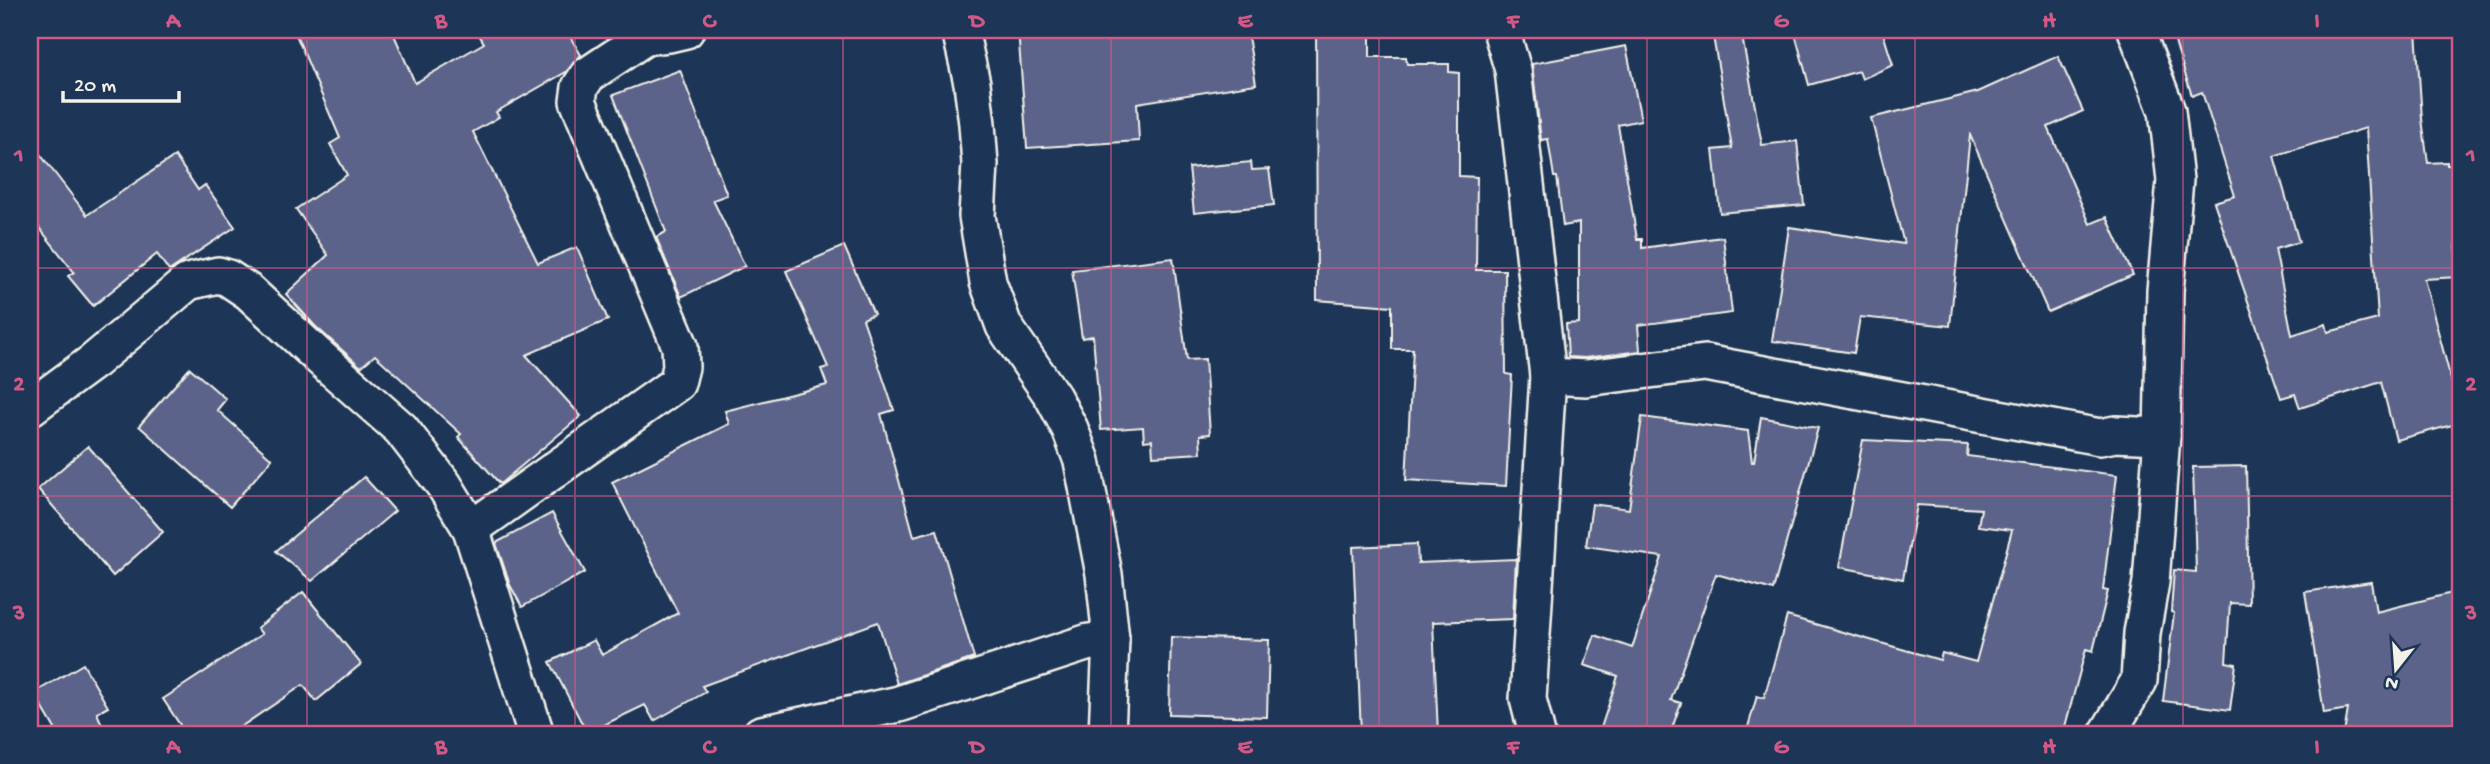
<svg xmlns="http://www.w3.org/2000/svg" width="2490" height="764" font-family="'Gochi Hand',sans-serif">
	<style>
		.building { fill: #5c648b; stroke: #f4f1e8; stroke-width: 2; fill-rule: evenodd }
		.lines { fill: none; stroke-linecap: round; stroke-linejoin: round }
		.minor-casing { stroke: #f4f1e8; stroke-width: 40 }
		.minor { stroke: #1d3557; stroke-width: 35 }
		.grid { fill: none; stroke: #d15985; stroke-width: 2; stroke-opacity: 0.55 }
		.neatline { fill: none; stroke: #d15985; stroke-width: 2.5 }
		.grid-label { font-size: 23px; text-anchor: middle; font-weight: bold; fill: #d15985 }
	</style>
	<rect width="100%" height="100%" fill="#1d3557"/>
	<filter id="ink" filterUnits="userSpaceOnUse"><feTurbulence type="fractalNoise" baseFrequency=".0143" numOctaves="2"/><feDisplacementMap in="SourceGraphic" scale="14" xChannelSelector="R" yChannelSelector="G"/><feConvolveMatrix kernelMatrix="1 2 1 2 8 2 1 2 1" color-interpolation-filters="sRGB"/></filter>
	<g filter="url(#ink)">
		<g class="building">
			<path d="M294,30h98l23,53 69,-40 -8,-13h90l15,25 -15,17 -70,40 3,5 -26,15 65,131 39,-16 31,73 -82,35 55,61 -81,68 -42,-47 3,-3 -86,-79 -14,12 -46,-41 -29,-32 42,-39 -32,-46 51,-34 -17,-31 10,-6z"/>
			<path d="M1018,30h229l9,54 -119,19 2,38 -112,7z"/>
			<path d="M1316,30h54v27h36l1,7h42v8l10,1v103l18,1 -1,93h29l1,104 6,1 -6,111 -100,-6 7,-131h-21v-43l-75,-6z"/>
			<path d="M1794,30h88l11,35 -31,14 -3,-8 -50,14z"/>
			<path d="M2215,30h201l6,89 6,44 19,-1v3h13v80h-5l3,32 -34,2 36,134v10l-64,17 -15,-58 -81,26 -5,-14 -14,4 -67,-196 21,-6 -33,-104 -10,4 -17,-54zM2366,128l12,191 -50,13 -2,-8 -34,11 -17,-86 24,-7 -25,-86z"/>
			<path d="M1741,31l21,114 35,-4 7,64 -84,8 -7,-63 19,-2 -19,-112z"/>
			<path d="M1626,46l15,74 -23,5 19,114h5v9l81,-11 9,76 -94,12 2,26 -55,7 -17,-1 -2,-33 13,-1v-100l-16,3 -6,-49h-3l-6,-38 -7,1 -9,-76z"/>
			<path d="M2058,56l25,55 -35,16 42,97 17,-7 26,58 -85,37 -78,-177 -20,191 -90,-9 -6,36 -82,-12 17,-114 115,17 -33,-126 107,-26z"/>
			<path d="M680,70l47,125 -14,5 32,66 -64,31 -25,-60 10,-5 -53,-137z"/>
			<path d="M30,141l57,74 88,-59 23,34 7,-5 30,42 -66,44 -12,-17 -64,52 -25,-30 6,-4 -44,-56z"/>
			<path d="M1251,162l1,8 17,-1 5,36 -80,8 -5,-45z"/>
			<path d="M844,246l30,68 -11,5 31,91 -13,4 33,122 23,-6 37,128 -77,26 -19,-62 -176,64 4,6 -52,29 -9,-16 -58,28 -37,-71 44,-22 8,15 76,-42 -66,-131 117,-58 -4,-13 102,-26 -6,-16 7,-2 -42,-96z"/>
			<path d="M1173,258l14,102 18,-1 5,75 -10,1 1,18 -48,3 -1,-16 -8,1 -1,-14 -42,3 -8,-94 -11,2 -10,-68z"/>
			<path d="M190,368l36,31 -9,11 55,49 -42,48 -91,-81z"/>
			<path d="M1642,417l106,14 4,31h2l7,-45 57,11 -45,162 -57,-16 -45,126 10,3 -11,31h-71l19,-58 -34,-11 11,-30 37,13 30,-91 -76,-11 6,-42 37,5z"/>
			<path d="M1863,440l105,5 -1,11 150,19 -14,115 5,1 -15,60 -7,-2 -23,85h-317l11,-38 7,2 23,-82 153,44 2,-7 34,9 36,-132 -34,-4 3,-17 -64,-4 -14,74 -64,-12z"/>
			<path d="M88,446l75,86 -50,44 -75,-87z"/>
			<path d="M2246,466l3,138 -19,-1 -4,59 10,2 -6,46 -67,-9 11,-88 -3,-1 3,-42 22,2 -3,-105z"/>
			<path d="M364,477l31,34 -83,70 -36,-30z"/>
			<path d="M552,513l33,59 -63,35 -12,-22 -14,-42z"/>
			<path d="M1417,544l1,19 98,-4 -3,60 -80,3 5,112h-77l-8,-187z"/>
			<path d="M2371,582l5,30 84,-21v143h-116l4,-25 -24,4 -19,-121z"/>
			<path d="M303,592l58,72 -45,37 -13,-16 -73,49h-44l-23,-35 99,-65 -5,-6z"/>
			<path d="M1171,637l98,3 -2,77 -98,-3z"/>
			<path d="M83,664l25,43 -11,6 9,21h-48l-24,-41z"/>
		</g>
		<g class="lines">
			<defs>
				<g id="minor">
					<path d="M640,30l5,7 24,-3 17,-4"/>
					<path d="M960,30l12,53 5,41 3,40 -3,52 11,66 16,44 49,71 17,32 12,32 22,113 7,65"/>
					<path d="M1501,30l12,40 35,306 -20,323 9,35"/>
					<path d="M1548,376l38,2 119,-15 395,74 15,-3 47,2"/>
					<path d="M30,408l64,-47 94,-79 30,-7 10,3 21,14 68,63 84,74 43,56 27,44 65,205"/>
					<path d="M471,529l206,-146 4,-16 -1,-21 -102,-245 2,-14 8,-12 57,-38"/>
					<path d="M761,734l138,-30 190,-62 22,-3 -4,95"/>
					<path d="M2107,734l32,-53 3,-48 9,-51 11,-146 3,-145 10,-111 -8,-69 -31,-81"/>
				</g>
			</defs>
			<use href="#minor" class="minor-casing"/>
			<use href="#minor" class="minor"/>
		</g>
	</g>
	<path class="grid" d="M307,30v704M575,30v704M843,30v704M1111,30v704M1379,30v704M1647,30v704M1915,30v704M2183,30v704M30,268h2430M30,496h2430"/>
	<rect width="2490" height="764" fill="none" stroke="#1d3557" stroke-width="77"/>
	<g transform="translate(2396 669) rotate(197)" stroke="#1d3557" stroke-width="5" paint-order="stroke">
	<path d="M0-5L12 26L0 18L-12 26Z" fill="#f4f1e8"/>
	<text y="-10" font-size="19" font-weight="bold" text-anchor="middle" fill="#f4f1e8">N</text>
	</g>
	<path d="M63 91v10h116v-10" fill="none" stroke="#f4f1e8" stroke-width="3.5"/>
	<text x="74" y="91" font-size="21" fill="#f4f1e8" stroke="#1d3557" stroke-width="5" paint-order="stroke">20 m</text>
	<rect x="38" y="38" width="2414" height="688" class="neatline"/>
	<g class="grid-label">
		<text x="173" y="27">A</text>
		<text x="441" y="27">B</text>
		<text x="709" y="27">C</text>
		<text x="977" y="27">D</text>
		<text x="1245" y="27">E</text>
		<text x="1513" y="27">F</text>
		<text x="1781" y="27">G</text>
		<text x="2049" y="27">H</text>
		<text x="2317" y="27">I</text>
		<text x="19" y="161">1</text>
		<text x="2471" y="161">1</text>
		<text x="19" y="390">2</text>
		<text x="2471" y="390">2</text>
		<text x="19" y="619">3</text>
		<text x="2471" y="619">3</text>
		<text x="173" y="753">A</text>
		<text x="441" y="753">B</text>
		<text x="709" y="753">C</text>
		<text x="977" y="753">D</text>
		<text x="1245" y="753">E</text>
		<text x="1513" y="753">F</text>
		<text x="1781" y="753">G</text>
		<text x="2049" y="753">H</text>
		<text x="2317" y="753">I</text>
	</g>
</svg>
